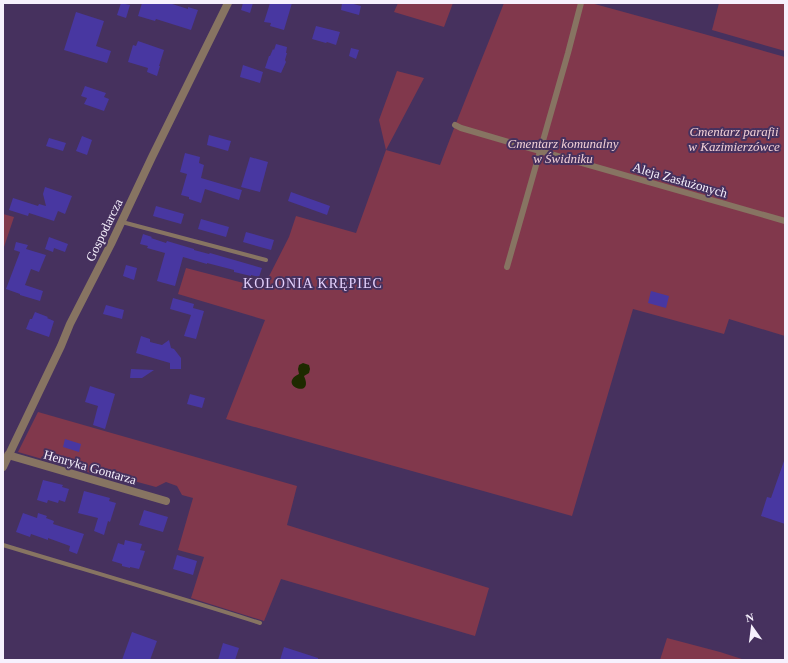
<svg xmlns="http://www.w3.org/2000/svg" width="788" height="663" font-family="Georgia,serif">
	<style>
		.green { fill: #81384c }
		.water { fill: #1e2a00 }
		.building { fill: #4837a1 }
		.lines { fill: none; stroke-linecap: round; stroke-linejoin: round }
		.service { stroke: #877462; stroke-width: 4 }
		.pedestrian { stroke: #877462; stroke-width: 6 }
		.minor { stroke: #877462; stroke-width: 8 }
		.labels { text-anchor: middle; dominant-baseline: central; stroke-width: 4; stroke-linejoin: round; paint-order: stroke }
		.park-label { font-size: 13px; font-style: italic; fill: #f1d0d6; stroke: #46315e }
		.street-label { font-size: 13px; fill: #f6f1fd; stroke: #46315e }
		.neighbourhood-label { font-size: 14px; letter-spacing: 1px; fill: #e4d1fd; stroke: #46315e }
	</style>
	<rect width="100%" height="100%" fill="#46315e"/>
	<g class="green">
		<path d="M398,3h55l-9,24 -50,-15z"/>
		<path d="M504,3h87l113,31 81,23v279l-56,-17 -5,15 -91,-25 -61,207 -346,-97 39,-99 -87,-26 8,-26 77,20 26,-51 7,-21 60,17 30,-83 -7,-30 18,-49 27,7 -38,72 54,15c20,-54 43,-108 64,-162z"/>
		<path d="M719,3h62l4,1v47l-73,-21z"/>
		<path d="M3,214l11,3 -10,30h-1z"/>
		<path d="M38,412l259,74 -10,39 202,63 -14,48 -194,-57 -17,42 -73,-23 13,-41 -26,-7 15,-52 -11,-3 -5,-9 -11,-4 -10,5 -37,-10 -18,-1 -83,-24z"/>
		<path d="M667,638l53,14 25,8h-85z"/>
	</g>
	<path class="water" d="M303,363l6,2 1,4 -1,4 -5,3c11,24 -28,9 -5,-2l-1,-5 1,-4z"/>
	<g class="building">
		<path d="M121,3l9,2 -4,13 -9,-3z"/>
		<path d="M142,3h27l19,6v-2l10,3 -7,20 -35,-11 -1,2 -17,-5z"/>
		<path d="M243,3h10l-3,10 -9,-3z"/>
		<path d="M270,3h22l-8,27 -14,-4 1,-3 -7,-1z"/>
		<path d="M342,3h8l11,3 -2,9 -18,-5z"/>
		<path d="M76,12l28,9 -8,25 15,5 -4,12 -43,-13z"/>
		<path d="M316,26l24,6 -4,13 -9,-3 -1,1 -14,-4z"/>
		<path d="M138,41l26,9 -5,16h1l-3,10 -10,-4 1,-4 -20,-6 5,-17 3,1z"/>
		<path d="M276,44l11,3 -1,6h1l-2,7 1,2 -5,11 -16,-5 4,-12h1l3,-7 1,1z"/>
		<path d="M351,48l8,2 -3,9 -7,-3z"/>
		<path d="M243,65l20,7 -3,11 -20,-6z"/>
		<path d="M85,86l21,7 -2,4 5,2 -5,12 -20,-7 3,-6 -6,-2z"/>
		<path d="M209,135l22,6 -3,10 -21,-6z"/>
		<path d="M82,136l10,4 -5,15 -11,-4z"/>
		<path d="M49,138l17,5 -3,8 -17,-5z"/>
		<path d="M185,153l15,4 -1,6 5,2 -3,13 41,12 -3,10 -34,-11 -4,14 -12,-4v-2l-8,-2 6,-21 -7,-2z"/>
		<path d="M250,157l18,5 -8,30 -19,-5z"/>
		<path d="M45,187l27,9 -7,18 -7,-3 -4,10 -25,-8 -1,3 -19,-6 4,-12 25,8 1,-2 7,2 -3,-12z"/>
		<path d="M291,192l39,14 -3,9 -39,-14z"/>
		<path d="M156,206l28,8 -3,10 -28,-8z"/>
		<path d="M201,219l28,8 -3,10 -28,-8z"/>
		<path d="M246,232l28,8 -3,10 -28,-8z"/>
		<path d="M143,234l9,3 -1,1 15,5 1,-2 27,8v1l15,4 1,-1 52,15 -3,9 -8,-2v1l-17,-4v-2l-27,-7v1l-24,-7 -8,29 -11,-3 -7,-2 8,-28 -18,-5 1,-2 -8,-2z"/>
		<path d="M49,237l19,7 -3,8 -11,-4 -1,4 -8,-3z"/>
		<path d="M16,242l12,3 -2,4 20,6 -7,17 -8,-3 -6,16 18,6 -3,10 -20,-6v-1l-14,-5 14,-37 -6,-2z"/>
		<path d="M126,265l11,3 -3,12 -11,-4z"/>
		<path d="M651,291l18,5 -3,12 -18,-5z"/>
		<path d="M173,298l21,6 -1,4 11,3 -8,28 -12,-3 7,-21 -21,-6z"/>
		<path d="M106,305l18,5 -2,9 -19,-5z"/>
		<path d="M35,312l13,5 -1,1 7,3 -5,16 -23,-8 4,-10h2z"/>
		<path d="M141,336l9,3v3l12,3 7,-5 2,8 3,1 7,9v11h-11v-6l-34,-10z"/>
		<path d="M131,369l23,1 -12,8h-12z"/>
		<path d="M90,386l25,8 -10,35 -12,-4 5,-19 -13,-4z"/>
		<path d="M190,394l15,4 -3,10 -15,-4z"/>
		<path d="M65,439l16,5 -2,8 -16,-5z"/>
		<path d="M784,461l1,1v62l-24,-8 6,-19 4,1z"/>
		<path d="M43,480l20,5 -1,2 7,2 -4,13 -6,-2 -1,3 -10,-3 -1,3 -10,-3z"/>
		<path d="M84,491l26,7 -1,3 7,2 -6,19 -2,-1 -4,14 -10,-4 4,-13 -20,-5z"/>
		<path d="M144,510l24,7 -5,15 -24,-7z"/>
		<path d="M23,513l14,5 1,-5 9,3 -1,2 8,3 -1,3 31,10 -7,20 -8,-3 1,-5 -22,-8v2l-17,-6 -1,3 -14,-5z"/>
		<path d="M125,540l17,4 -2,6 5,1 -6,18 -9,-2v1l-8,-2v-2l-10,-3 6,-18 6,2z"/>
		<path d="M177,555l20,6 -4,14 -20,-6z"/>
		<path d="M132,632l25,9 -7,19h-28z"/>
		<path d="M223,643l16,5 -4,12h-17z"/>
		<path d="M284,647l34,11v2h-38z"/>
	</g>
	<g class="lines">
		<g class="service">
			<path d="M122,222l144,38"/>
			<path d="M3,545c86,26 172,51 257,78"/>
		</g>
		<g class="pedestrian">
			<path d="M455,125l6,3 65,19 259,74"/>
			<path d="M507,267l61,-214 13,-50"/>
		</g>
		<g class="minor">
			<path d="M8,455l158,46"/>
			<path d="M3,467l58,-121 9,-22 41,-80 41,-87 76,-154"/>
		</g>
	</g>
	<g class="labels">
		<g class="park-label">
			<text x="734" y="131">Cmentarz parafii<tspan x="734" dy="15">w Kazimierzówce</tspan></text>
			<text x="563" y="143">Cmentarz komunalny<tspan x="563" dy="15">w Świdniku</tspan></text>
		</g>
		<g class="street-label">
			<text transform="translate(680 180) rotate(16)">Aleja Zasłużonych</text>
			<text transform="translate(104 230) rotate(-64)">Gospodarcza</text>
			<text transform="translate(90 467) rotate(16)">Henryka Gontarza</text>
		</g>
		<g class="neighbourhood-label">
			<text x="313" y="283">KOLONIA KRĘPIEC</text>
		</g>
	</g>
	<rect width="788" height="663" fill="none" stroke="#f6f1fd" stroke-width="8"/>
	<g transform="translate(752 627) rotate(346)" stroke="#46315e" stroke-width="3" paint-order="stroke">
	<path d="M0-3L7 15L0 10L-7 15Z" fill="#f6f1fd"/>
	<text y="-6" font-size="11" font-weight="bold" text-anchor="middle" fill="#f6f1fd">N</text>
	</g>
</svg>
